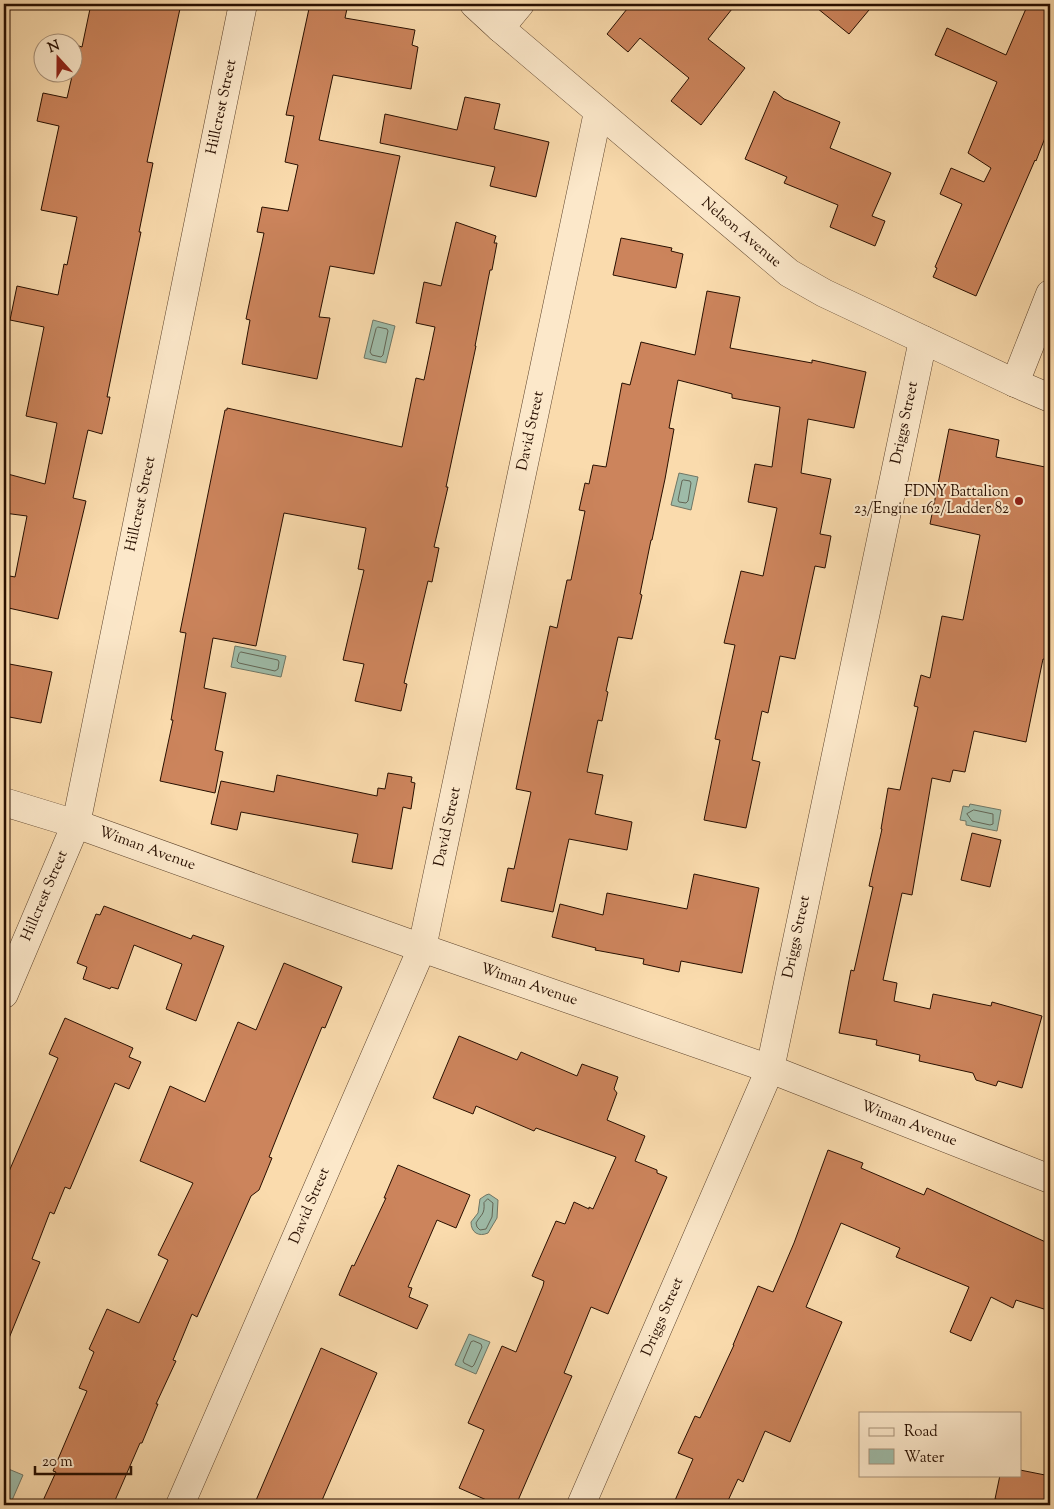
<svg xmlns="http://www.w3.org/2000/svg" width="1054" height="1509" font-family="'Sorts Mill Goudy',serif">
	<style>
		.water { fill: #9ebba8; stroke: #6f7665 }
		.lines { fill: none; stroke-linecap: round; stroke-linejoin: round }
		.shore { stroke: #636554; stroke-width: 1 }
		.building { fill: #cc845c; stroke: #280f00 }
		.minor-casing { stroke: #5c422b; stroke-width: 29 }
		.tertiary-casing { stroke: #5c422b; stroke-width: 29 }
		.minor { stroke: #fce8ca; stroke-width: 28 }
		.tertiary { stroke: #fce8ca; stroke-width: 28 }
		.poi-dot { fill: #8f2418; stroke: #fce8ca; stroke-width: 2 }
		.labels { text-anchor: middle; dominant-baseline: central; stroke-width: 4; stroke-linejoin: round; paint-order: stroke }
		.street-label { font-size: 15px; fill: #280f00; stroke: #fce8ca }
		.poi-label { font-size: 15px; fill: #280f00; stroke: #fce8ca; text-anchor: end }
	</style>
	<rect width="100%" height="100%" fill="#fadbad"/>
	<filter id="stains"><feTurbulence type="fractalNoise" baseFrequency=".004" numOctaves="4"/><feColorMatrix values="0 0 0 0 .2 0 0 0 0 .09 0 0 0 0 .02 0 0 0 .5 -.17"/></filter>
	<radialGradient id="worn" r=".72"><stop offset=".6" stop-color="#630" stop-opacity="0"/><stop offset="1" stop-color="#630" stop-opacity=".3"/></radialGradient>
	<g class="water">
		<path d="M373,320l22,6 -9,37 -22,-5z"/>
		<path d="M679,473l19,4 -7,33 -20,-5z"/>
		<path d="M235,646l51,10 -5,21 -50,-10z"/>
		<path d="M970,804l31,6 -4,21 -31,-6v-4l-6,-1 3,-14 6,1z"/>
		<path d="M489,1194l9,6 -1,18 -9,15c-9,4 -17,0 -17,-11l7,-9 2,-14 6,-4z"/>
		<path d="M469,1334l21,8 -14,32 -21,-9z"/>
		<path d="M6,1468l17,7 -13,30h-6v-31z"/>
	</g>
	<g class="lines">
		<g class="shore">
			<path d="M378,327l9,2 1,2 -5,24 -2,2 -9,-2 -2,-3 6,-23z"/>
			<path d="M684,480l6,1 1,2 -3,18 -2,2 -7,-1 -1,-2 4,-19z"/>
			<path d="M241,652l37,8 1,2 -1,7 -3,2 -36,-8 -2,-2 2,-7z"/>
			<path d="M974,810l19,4v10l-3,1 -18,-4 -5,-7z"/>
			<path d="M488,1199l5,4 -1,14 -6,12 -6,1 -3,-3 -1,-4c5,-9 9,-8 8,-20z"/>
			<path d="M474,1341l7,3 1,3 -8,18 -2,2 -8,-4 -1,-2 8,-19z"/>
		</g>
	</g>
	<g class="building">
		<path d="M91,4h90l-34,158 6,1 -14,69h2l-34,165h3l-8,37 -14,-4 -15,68 13,3 -28,118 -54,-12v-32l11,2 12,-61 -23,-3v-40l41,11 12,-61 -31,-7 18,-89 -34,-7 7,-34 41,9 6,-31 3,1 10,-48 -36,-7 18,-84 -22,-5 6,-28 24,5 12,-52 3,1z"/>
		<path d="M310,4h38l-3,14 70,12 -3,15 6,2 -7,42 -78,-14 -14,65 81,16 -26,118 -44,-8 -11,51 11,1 -13,61 -75,-15 8,-44 -4,-1 18,-86 -7,-1 5,-25 26,4 10,-46 -13,-3 9,-46 -8,-1z"/>
		<path d="M631,4h105l-28,35 37,29 -44,57 -30,-24 18,-23 -49,-40 -12,14 -21,-18z"/>
		<path d="M812,4h62l-25,30z"/>
		<path d="M1028,4h22v121l-14,36 -1,-1 -59,136 -43,-19 4,-9 -2,-1 27,-63 -22,-10 11,-26 33,14 7,-14 -23,-15 29,-71 -62,-27 12,-27 59,27z"/>
		<path d="M774,91l10,8 56,23 -10,26 61,25 -19,43 13,5 -10,25 -45,-19 8,-22 -54,-22 3,-6 -42,-18z"/>
		<path d="M465,97l35,7 -6,25 55,13 -13,55 -46,-11 5,-19 -115,-24 5,-29 72,16z"/>
		<path d="M456,222l40,14 -2,7h3l-5,27h-2l-15,76h1l-30,141h2l-14,60 5,1 -7,34 -4,-1 -24,102 3,1 -6,27 -46,-10 9,-37 -21,-4 21,-90 -6,-1 8,-41 -82,-15 -28,133 -43,-8 -9,50 22,5 -11,57 8,2 -8,41 -55,-12 13,-61h-2l15,-87 -6,-1 45,-222h2v-2l175,39 14,-69 8,2 11,-53 -19,-4 8,-41 17,4z"/>
		<path d="M621,238l51,10 -1,3 12,3 -7,34 -63,-13z"/>
		<path d="M707,291l33,6 -10,51 82,15v-3l54,12 -12,56 -46,-9 -7,54 30,6 -11,55 11,2 -6,32 -10,-2 -20,93 -15,-3 -12,57 -6,-2 -10,49 8,2 -14,66 -42,-8 16,-80 -5,-1 20,-94 -11,-2 17,-72 22,5 14,-68 -29,-6 7,-38 17,3 8,-60 -48,-9v-4l-54,-14 -9,48 5,1 -9,50 -13,61h-1l-11,54 2,1 -10,44 -14,-2 -12,54 2,1 -6,29 -4,-1 -11,52 16,3 -8,39 37,8 -5,28 -58,-11 -16,73 -52,-11 7,-33 6,1 17,-77 -15,-3 34,-163 7,2 10,-48h4l14,-69 -6,-1 6,-27 4,1 4,-19 13,2 16,-84 8,2 11,-43 54,13z"/>
		<path d="M949,429l50,11 -3,17 54,11v192l-7,-1 -17,83 -52,-11 -9,41 -12,-2 -3,12 -18,-4 -20,117 -10,-2 -19,87 14,3 -3,18 36,8 3,-15 58,12 1,-4 50,14 -20,72 -24,-7 -2,5 -20,-6 -3,-7 -54,-12 1,-6 -44,-10 1,-5 -38,-7 12,-63 3,1 19,-84 -4,-1 13,-57h-1l7,-41 12,2 18,-83 -4,-1 7,-31 9,3 12,-62 21,4 17,-85 -50,-11z"/>
		<path d="M4,663l48,9 -11,51 -37,-7z"/>
		<path d="M388,773l24,4 -1,5 4,1 -4,26 -8,-2 -11,62 -40,-7 6,-28 -117,-22 -4,18 -26,-6 10,-43 53,11 3,-17 100,21 1,-8 7,1z"/>
		<path d="M972,833l29,7 -11,47 -29,-7z"/>
		<path d="M694,874l65,14 -17,85 -61,-12 -2,11 -36,-8 1,-5 -49,-9 1,-2 -44,-11 8,-33 43,11 4,-22 80,16z"/>
		<path d="M104,906l87,33 2,-4 31,11 -28,75 -30,-12 16,-45 -48,-19 -16,44 -7,-2 -1,2 -27,-10 4,-12 -10,-4 19,-49 4,1z"/>
		<path d="M284,963l58,24 -17,41 -3,-1 -31,75 -22,55 3,1 -13,32 -8,6 -54,121 -5,-3 -19,46 3,1 -20,43h2l-16,39h-2l-27,62h-72l15,-33 -3,-1 34,-80 -8,-3 15,-36 -5,-3 18,-40 32,14 29,-63 -10,-5 35,-72 -53,-22 30,-75 35,16 33,-80 18,8z"/>
		<path d="M65,1018l68,30 -4,9 12,5 -12,27 -14,-6 -45,106 -5,-2 -11,27 -4,-2 -18,47 8,3 -35,86 -1,-165 54,-125 -9,-4z"/>
		<path d="M459,1036l58,24 4,-8 56,24 5,-12 36,13 -4,12 3,4 -10,27 38,16 -10,25 22,9v3l10,4 -59,137 -17,-7 -27,66 8,3 -56,129h-18l-39,-17 25,-58 -16,-7 34,-77 14,6 27,-66 1,-5 -12,-5 24,-55 9,3 9,-22 15,7v-2l4,2 23,-52 -80,-29 -2,3 -58,-25 -3,8 -40,-16z"/>
		<path d="M828,1150l35,13 -2,5 63,27 3,-7 123,56v67l-34,-11 -3,8 -22,-11 -20,44 -21,-9 19,-45 -73,-30 4,-9 -59,-25 -35,84 36,15 -52,120 -25,-11 -22,51 -5,-3 -12,26h-53l20,-46 -15,-6 17,-37 5,2 34,-73h-1l25,-59 15,6 21,-49z"/>
		<path d="M398,1165l72,30 -14,33 -19,-8 -29,67 4,1 -3,9 19,8 -11,24 -78,-34 13,-30 2,1 32,-68h-2z"/>
		<path d="M321,1348l56,25 -57,132h-66z"/>
		<path d="M1020,1470l30,6v29h-27l-28,-6 5,-24h20z"/>
	</g>
	<g class="lines">
		<defs>
			<g id="minor">
				<path d="M500,28l20,-24"/>
				<path d="M1015,383l35,-89"/>
				<path d="M4,802l72,22 346,124 348,121 280,110"/>
				<path d="M4,994l72,-170 167,-820"/>
				<path d="M180,1505l242,-557 176,-836"/>
				<path d="M581,1505l189,-436 153,-729"/>
			</g>
			<path id="tertiary" d="M474,4l26,24 289,245 35,20 191,90 35,15"/>
		</defs>
		<use href="#minor" class="minor-casing"/>
		<use href="#tertiary" class="tertiary-casing"/>
		<use href="#minor" class="minor"/>
		<use href="#tertiary" class="tertiary"/>
	</g>
	<circle class="poi-dot" cx="1019" cy="501" r="5"/>
	<g class="labels">
		<g class="street-label">
			<text transform="translate(222 107) rotate(-78)">Hillcrest Street</text>
			<text transform="translate(741 233) rotate(40)">Nelson Avenue</text>
			<text transform="translate(905 423) rotate(-78)">Driggs Street</text>
			<text transform="translate(531 431) rotate(-78)">David Street</text>
			<text transform="translate(141 504) rotate(-78)">Hillcrest Street</text>
			<text transform="translate(448 827) rotate(-78)">David Street</text>
			<text transform="translate(147 849) rotate(20)">Wiman Avenue</text>
			<text transform="translate(45 896) rotate(-67)">Hillcrest Street</text>
			<text transform="translate(797 937) rotate(-78)">Driggs Street</text>
			<text transform="translate(529 985) rotate(19)">Wiman Avenue</text>
			<text transform="translate(909 1124) rotate(21)">Wiman Avenue</text>
			<text transform="translate(310 1206) rotate(-67)">David Street</text>
			<text transform="translate(663 1317) rotate(-67)">Driggs Street</text>
		</g>
		<g class="poi-label">
			<text x="1009" y="492">FDNY Battalion<tspan x="1009" dy="17">23/Engine 162/Ladder 82</tspan></text>
		</g>
	</g>
	<rect width="1054" height="1509" fill="none" stroke="#fadbad" stroke-width="20"/>
	<rect x="5" y="5" width="1044" height="1499" fill="none" stroke="#280f00" stroke-width="2.5"/>
	<rect x="10" y="10" width="1034" height="1489" fill="none" stroke="#280f00"/>
	<rect x="859" y="1412" width="162" height="65" fill="#fce8ca" stroke="#a79179"/>
	<rect x="869" y="1428" width="25" height="8" fill="#fce8ca" stroke="#a79179"/>
	<text x="904" y="1436" font-size="15" fill="#280f00">Road</text>
	<rect x="869" y="1449" width="25" height="15" fill="#9ebba8" stroke="#a79179"/>
	<text x="904" y="1462" font-size="15" fill="#280f00">Water</text>
	<g transform="translate(58 58) rotate(339)"><circle r="24" fill="#fce8ca" stroke="#a79179"/>
	<path d="M0-4L9 19L0 12L-9 19Z" fill="#8f2418"/>
	<text y="-8" font-size="14" font-weight="bold" text-anchor="middle" fill="#280f00">N</text>
	</g>
	<path d="M35 1466v8h96v-8" fill="none" stroke="#280f00" stroke-width="2.5"/>
	<text x="42" y="1466" font-size="15" fill="#280f00" stroke="#fce8ca" stroke-width="4" paint-order="stroke">20 m</text>
	<rect width="100%" height="100%" filter="url(#stains)"/>
	<rect width="100%" height="100%" fill="url(#worn)"/>
</svg>
